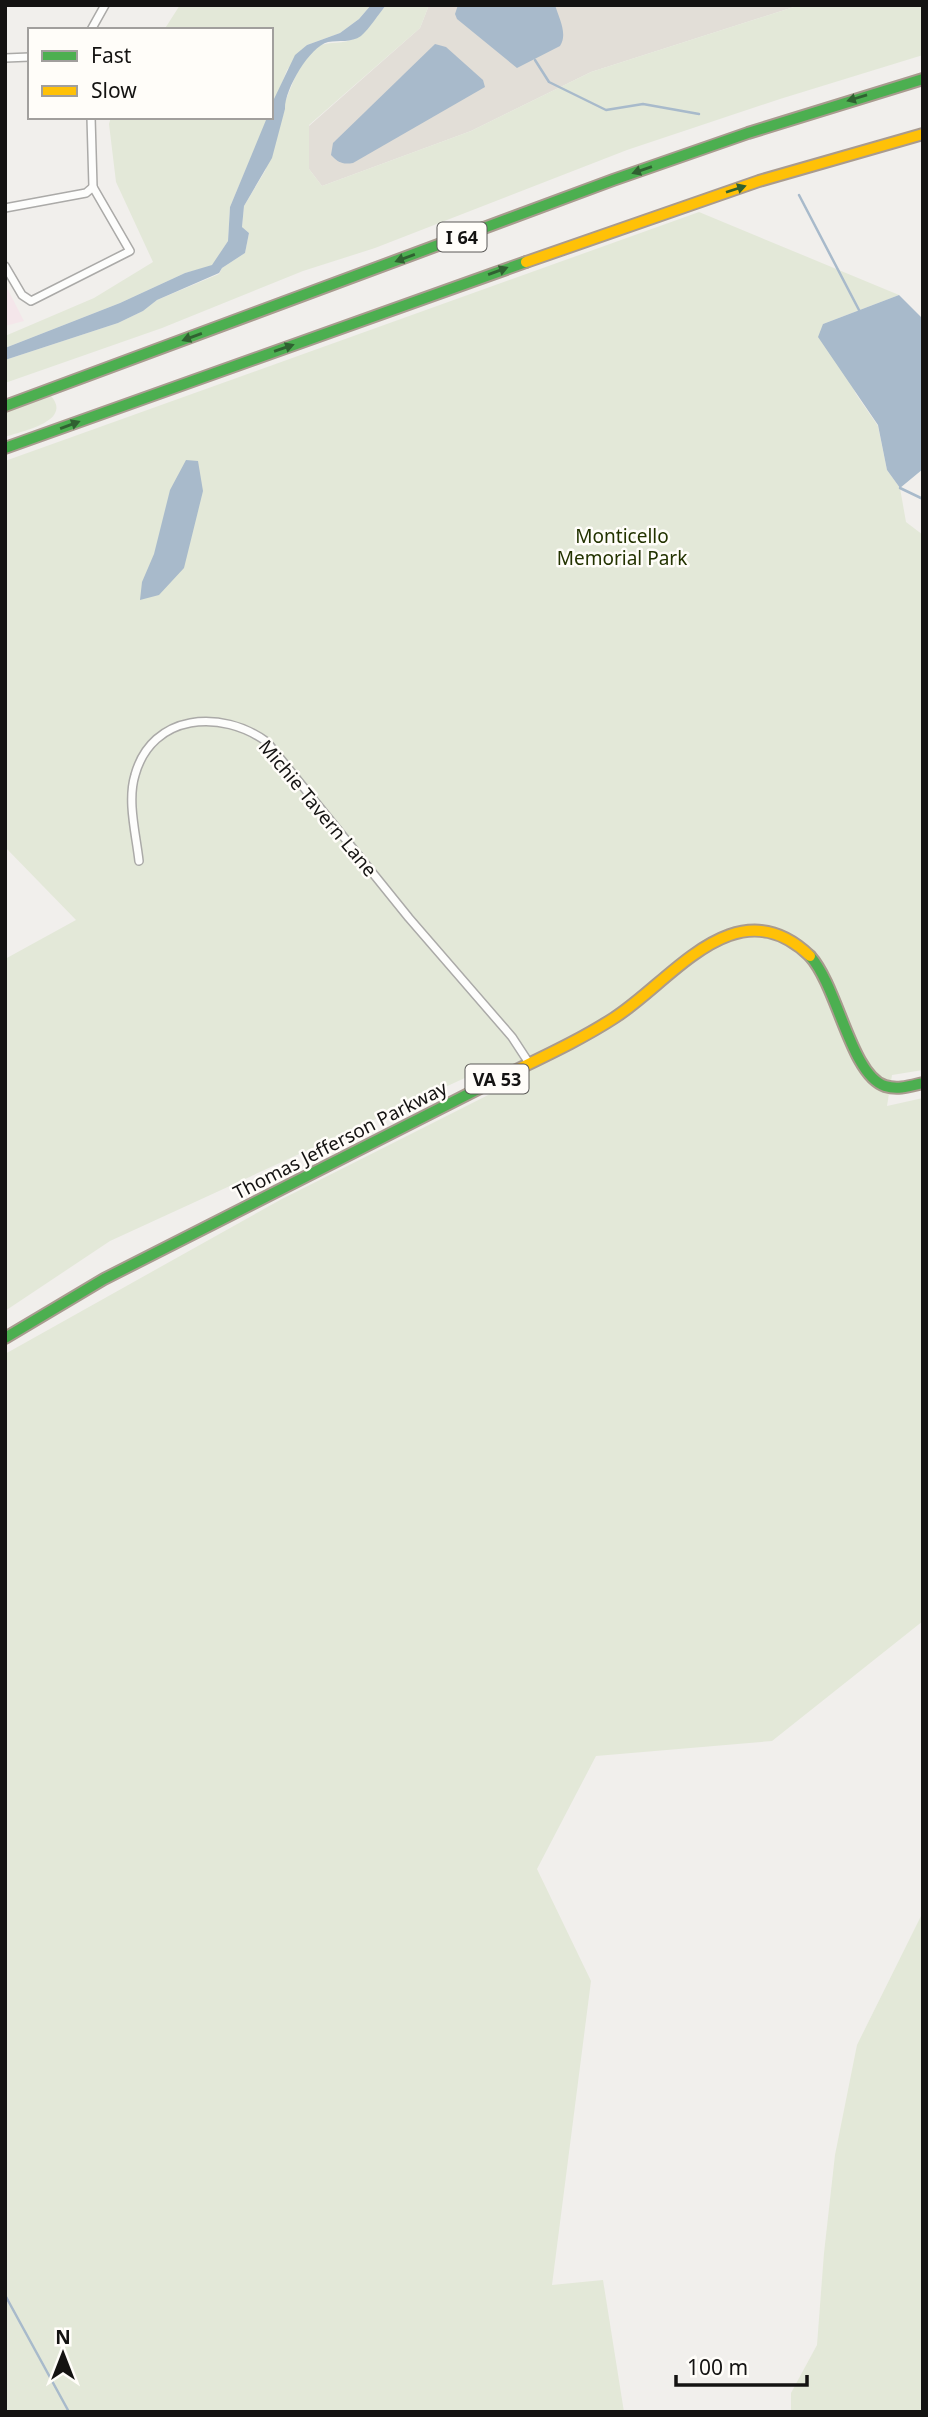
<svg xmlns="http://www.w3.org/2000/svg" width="928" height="2417" font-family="'Noto Sans',sans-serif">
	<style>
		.commercial { fill: #f4e6ea }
		.built { fill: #e2ded7 }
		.green { fill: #e3e8d8 }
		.water { fill: #a8bacb }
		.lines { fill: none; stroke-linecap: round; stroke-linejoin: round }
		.stream { stroke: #a8bacb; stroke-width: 2.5 }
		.street-casing { stroke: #abaaa8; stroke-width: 10 }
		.fast-casing { stroke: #a99b8f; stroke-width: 14 }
		.slow-casing { stroke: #a99b8f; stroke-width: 14 }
		.street { stroke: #fdfdfc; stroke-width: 7 }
		.fast { stroke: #4caf50; stroke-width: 10 }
		.slow { stroke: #ffc107; stroke-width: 10 }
		.oneway { fill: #306131 }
		.labels { text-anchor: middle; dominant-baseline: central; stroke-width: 5; stroke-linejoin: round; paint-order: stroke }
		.shield { fill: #fffdf9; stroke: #5a5957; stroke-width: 2 }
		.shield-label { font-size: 18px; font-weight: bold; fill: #141312 }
		.park-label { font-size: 19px; fill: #233300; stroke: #fffdf9 }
		.street-label { font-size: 19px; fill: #141312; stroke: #fffdf9 }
	</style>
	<rect width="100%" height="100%" fill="#f1efec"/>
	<path class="commercial" d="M5,284l19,37 -19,5z"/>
	<path class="built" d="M429,5h371l-209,67 -120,59 -149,55 -13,-17v-43l111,-98z"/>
	<g class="green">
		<path d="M180,5h191l-12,14 -19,14 -33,12 -20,25 -16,41v-81h-107z"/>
		<path d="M386,5h43l-9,23 -111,97v44l13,17 149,-55 120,-59 209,-67h123v50l-143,44 -153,51 -252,98 -72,23 -141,57 -157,55v-23l113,-37 25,-12 14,-11 62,-26 3,-6 23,-15 4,-20 -7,-6 2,-21 21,-35 20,-62v-7c7,-16 15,-42 29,-53 12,-9 24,-4 37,-9 15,-5 25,-23 35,-35z"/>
		<path d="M111,117h157l-38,90 -2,34 -16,25 -27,7 -65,30 -115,45v-12l89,-38 59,-36 -37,-80 -7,-58z"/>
		<path d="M699,212l200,83 -76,29 33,70 22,32 9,44 13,18 6,34 17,13v535l-31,5 -5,31 36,-8v523l-151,120 -176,15 -59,113 54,112 -39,304 51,-5 21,132h-619v-1058l275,-154 234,-118 -23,-16 -381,175 -105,70v-352l71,-39 -71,-73v-386z"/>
		<path d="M45,395l6,1c22,25 -28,35 -46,41v-27z"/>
		<path d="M923,1912v500h-132v-19l26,-48 7,-92 11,-98 22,-110z"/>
	</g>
	<g class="water">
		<path d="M371,5h15c-8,10 -16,23 -25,31 -10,7 -22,4 -33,6 -19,5 -44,49 -43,67l-13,49 -28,48 -2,21 7,6 -4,20 -23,15 -3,5 -62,27 -14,11 -25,12 -113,37v-12l115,-45 65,-30 27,-8 16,-24 2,-34 36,-87 5,-3 3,-18 21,-44 12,-10 33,-12 19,-14z"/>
		<path d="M458,5h97c4,13 13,29 5,41l-43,22 -60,-49 -2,-5z"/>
		<path d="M435,44l11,3 37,33 2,7 -132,76c-11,2 -15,-1 -22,-8l2,-12z"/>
		<path d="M899,295l24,24v150l-23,19 -13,-18 -9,-45 -60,-88 5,-13z"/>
		<path d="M186,460l12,1 5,30 -19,77 -25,27 -19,5 2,-18 12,-28 16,-64z"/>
	</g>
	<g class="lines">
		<g class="stream">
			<path d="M535,60l14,22 57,28 37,-6 56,10"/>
			<path d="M799,195l60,115"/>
			<path d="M900,488l23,11"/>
			<path d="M5,2295l64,117"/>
		</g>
		<defs>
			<g id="street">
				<path d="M91,30l14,-25"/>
				<path d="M5,58l25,-1"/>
				<path d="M5,208l81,-15 7,-6"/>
				<path d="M5,266l17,29 9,6 99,-50 -37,-64 -2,-70"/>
				<path d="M139,861c-3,-27 -12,-60 -4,-86 17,-62 87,-66 132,-33l142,176 103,119 17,26"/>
			</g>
			<g id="fast">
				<path d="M5,406l608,-226 135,-47 175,-54"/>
				<path d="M5,448l521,-186"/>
				<path d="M810,956c28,31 41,119 75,130 13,4 25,0 38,-3"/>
				<path d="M5,1338l99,-59 382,-194"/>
			</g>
			<g id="slow">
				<path d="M526,262l233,-81 164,-47"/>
				<path d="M486,1085c43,-22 88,-41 128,-67 58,-37 122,-133 196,-62"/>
			</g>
		</defs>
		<use href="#street" class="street-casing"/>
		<use href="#fast" class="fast-casing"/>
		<use href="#slow" class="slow-casing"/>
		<use href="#street" class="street"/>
		<use href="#fast" class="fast"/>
		<use href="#slow" class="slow"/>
	</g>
	<defs><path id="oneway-solid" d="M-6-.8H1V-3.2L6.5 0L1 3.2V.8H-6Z" transform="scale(1.75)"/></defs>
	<g class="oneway">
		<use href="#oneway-solid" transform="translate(857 98) rotate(163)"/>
		<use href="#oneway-solid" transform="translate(642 170) rotate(161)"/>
		<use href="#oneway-solid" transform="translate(736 189) rotate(-18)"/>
		<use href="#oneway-solid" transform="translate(405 258) rotate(160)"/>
		<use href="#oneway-solid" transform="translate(498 271) rotate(-20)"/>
		<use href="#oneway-solid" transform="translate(192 337) rotate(160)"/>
		<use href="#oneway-solid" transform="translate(284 348) rotate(-19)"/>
		<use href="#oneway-solid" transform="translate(70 425) rotate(-20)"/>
	</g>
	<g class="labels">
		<g class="shield">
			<rect x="437.5" y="222.5" width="49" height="29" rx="5"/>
			<rect x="465.5" y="1064.5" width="63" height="29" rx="5"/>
		</g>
		<g class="shield-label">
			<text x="462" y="237">I 64</text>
			<text x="497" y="1079">VA 53</text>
		</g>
		<g class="park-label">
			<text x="622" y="536">Monticello<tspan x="622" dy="22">Memorial Park</tspan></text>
		</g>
		<g class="street-label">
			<text transform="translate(318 808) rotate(50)">Michie Tavern Lane</text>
			<text transform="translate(340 1140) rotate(-27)">Thomas Jefferson Parkway</text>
		</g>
	</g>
	<rect width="928" height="2417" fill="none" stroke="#141312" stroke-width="14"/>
	<rect x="28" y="28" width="245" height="91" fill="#fffdf9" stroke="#a19f9d" stroke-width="2"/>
	<rect x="42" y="51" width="35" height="10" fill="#4caf50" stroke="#a19f9d" stroke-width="2"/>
	<text x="91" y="63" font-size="21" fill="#141312">Fast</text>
	<rect x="42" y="86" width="35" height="10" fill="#ffc107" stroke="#a19f9d" stroke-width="2"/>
	<text x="91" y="98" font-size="21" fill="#141312">Slow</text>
	<g transform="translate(63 2354)" stroke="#fffdf9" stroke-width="5" paint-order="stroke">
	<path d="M0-5L12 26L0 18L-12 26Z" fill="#141312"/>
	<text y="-10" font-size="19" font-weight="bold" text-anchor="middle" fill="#141312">N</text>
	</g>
	<path d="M676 2375v10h131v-10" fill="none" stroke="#141312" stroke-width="3.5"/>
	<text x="687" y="2375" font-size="21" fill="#141312" stroke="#fffdf9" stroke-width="5" paint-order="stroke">100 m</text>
</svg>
